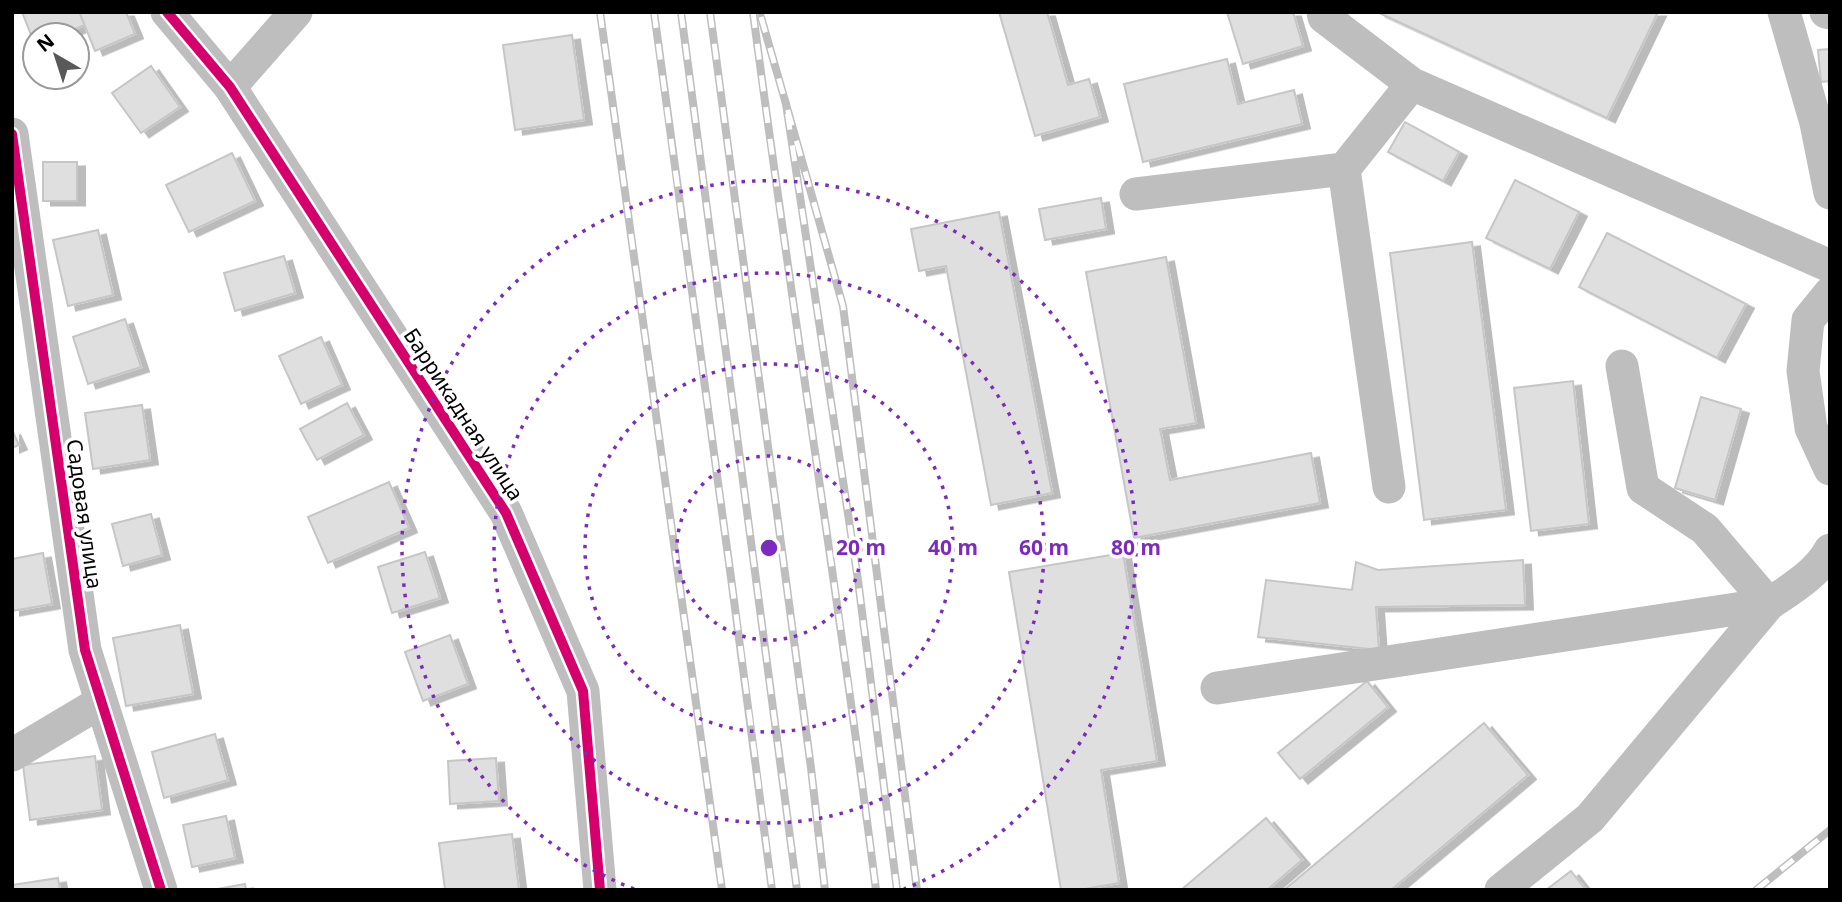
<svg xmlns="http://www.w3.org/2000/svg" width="1842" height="902" font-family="'Noto Sans',sans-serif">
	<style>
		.building { fill: #dfdfdf; stroke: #c6c6c6; stroke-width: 2; filter: url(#shadow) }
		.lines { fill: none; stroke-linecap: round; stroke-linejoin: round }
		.minor { stroke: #bebebe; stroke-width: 33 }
		.rail-casing { stroke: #bebebe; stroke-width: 8 }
		.rail { stroke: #fff; stroke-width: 5; stroke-dasharray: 16; stroke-linecap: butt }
		.cycleway-casing { stroke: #fff; stroke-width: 15 }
		.cycleway { stroke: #d6006c; stroke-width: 10 }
		.ring { fill: none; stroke: #7b2cbf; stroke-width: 3.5; stroke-dasharray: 3.5 7 }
		.labels { text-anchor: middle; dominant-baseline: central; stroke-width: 7; stroke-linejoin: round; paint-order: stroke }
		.street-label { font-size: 21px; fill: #000; stroke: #fff }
		.centre { fill: #7b2cbf; stroke: #fff; stroke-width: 3.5 }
		.ring-label { font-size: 21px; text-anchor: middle; font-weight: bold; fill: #7b2cbf; stroke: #fff; stroke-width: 7; stroke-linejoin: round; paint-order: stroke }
	</style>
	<defs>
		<filter id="shadow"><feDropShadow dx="8" dy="4.5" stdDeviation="0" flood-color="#0004"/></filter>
	</defs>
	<rect width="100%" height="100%" fill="#fff"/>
	<g class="building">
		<path d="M22,12h58l5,13 -24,10h-26v10z"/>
		<path d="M84,12h42l9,22 -40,17 -15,-37z"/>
		<path d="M999,12h48l21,73 21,-6 11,38 -65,19z"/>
		<path d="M1227,12h66l10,34 -60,18z"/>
		<path d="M1377,12h281l-51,106z"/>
		<path d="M572,35l12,85 -69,10 -12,-85z"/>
		<path d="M1830,49v32l-9,1 -3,-32z"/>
		<path d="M1227,59l11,45 56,-14 8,34 -159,38 -19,-78z"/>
		<path d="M151,66l29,41 -39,26 -29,-40z"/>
		<path d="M1405,122l54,30 -16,29 -55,-29z"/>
		<path d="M232,153l23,48 -66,31 -23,-47z"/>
		<rect x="43" y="162" width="34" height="39"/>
		<path d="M1515,180l64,32 -29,57 -64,-31z"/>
		<path d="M1101,198l5,31 -61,11 -6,-31z"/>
		<path d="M999,212l53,281 -61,12 -45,-239 -27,5 -8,-42z"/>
		<path d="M98,230l15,65 -45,11 -15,-66z"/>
		<path d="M1607,233l139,71 -29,54 -138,-71z"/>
		<path d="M1472,242l34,268 -82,10 -34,-267z"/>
		<path d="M284,256l11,37 -60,18 -11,-38z"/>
		<path d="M1166,257l30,166 -36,6 10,51 141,-27 9,50 -186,35 -48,-266z"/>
		<path d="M125,319l16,48 -53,17 -15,-47z"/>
		<path d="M321,337l21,48 -41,19 -22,-48z"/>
		<path d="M1573,381l16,143 -58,7 -17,-143z"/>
		<path d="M1701,397l40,12 -26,91 -40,-12z"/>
		<path d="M347,403l17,32 -47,25 -17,-31z"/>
		<path d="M142,405l8,55 -57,9 -8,-56z"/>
		<path d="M12,430l7,15 -7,3z"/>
		<path d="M389,482l20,46 -81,35 -20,-46z"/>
		<path d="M151,514l11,41 -39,11 -11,-42z"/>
		<path d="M425,552l15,46 -48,15 -14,-46z"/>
		<path d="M43,553l9,51 -40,7v-52z"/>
		<path d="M1123,553l34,208 -56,9 18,113 -40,7h-18l-52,-318z"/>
		<path d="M1523,560l2,45 -149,2 3,43 -121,-13 8,-57 86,10 4,-28 22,8z"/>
		<path d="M180,625l13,69 -67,12 -13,-68z"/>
		<path d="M450,635l18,49 -45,17 -18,-49z"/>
		<path d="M1367,681l21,26 -88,72 -22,-26z"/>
		<path d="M1484,723l44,52 -137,115h-107z"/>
		<path d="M215,734l13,46 -64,18 -12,-46z"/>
		<path d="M95,756l7,54 -72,10 -7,-55z"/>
		<path d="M496,758l3,43 -49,3 -2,-43z"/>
		<path d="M226,816l9,42 -43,9 -9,-42z"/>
		<path d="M1266,818l36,42 -35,30h-86z"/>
		<path d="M512,834l7,56h-74l-6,-47z"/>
		<path d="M1571,871l15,19h-40z"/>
		<path d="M58,878l2,12h-48v-5z"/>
		<path d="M245,884l1,6h-34z"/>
	</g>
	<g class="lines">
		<g class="minor">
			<path d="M167,12l63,75 276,426 77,178 17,199"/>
			<path d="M1323,12l1,5 88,67 418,182"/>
			<path d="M1784,12l32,111 14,70"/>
			<path d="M1826,12l4,1"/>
			<path d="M230,87l66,-75"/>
			<path d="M12,134l73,516 76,240"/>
			<path d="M1344,169l45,318"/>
			<path d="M1136,194l208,-25 68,-85"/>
			<path d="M1830,293l-22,27 -5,51 8,57 19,41"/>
			<path d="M1217,688l552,-84 -64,-75 -62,-41 -21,-122"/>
			<path d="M12,755l89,-53"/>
			<path d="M1501,890l89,-72 179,-214c22,-15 48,-30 61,-54"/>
		</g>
		<defs>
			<g id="rail">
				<path d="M600,12l122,878"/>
				<path d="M654,12c39,293 81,585 118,878"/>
				<path d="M681,12l116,878"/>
				<path d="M710,12l101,756 14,122"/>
				<path d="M753,12c38,293 86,585 123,878"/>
				<path d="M761,17l25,87"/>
				<path d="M897,890l-39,-310 -72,-476 57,202 74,584"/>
				<path d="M1756,890l74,-60"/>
			</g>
		</defs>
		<use href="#rail" class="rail-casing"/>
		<use href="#rail" class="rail"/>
		<defs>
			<g id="cycleway">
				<path d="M167,12l63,75 276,426 77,178 17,199"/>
				<path d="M12,134l73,516 76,240"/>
			</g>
		</defs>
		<use href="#cycleway" class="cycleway-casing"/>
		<use href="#cycleway" class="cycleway"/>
	</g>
	<g class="ring">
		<circle cx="769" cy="548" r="92"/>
		<circle cx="769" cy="548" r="184"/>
		<circle cx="769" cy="548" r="275"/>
		<path d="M634 889A367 367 0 1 1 904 889"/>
	</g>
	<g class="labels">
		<g class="street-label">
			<text transform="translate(464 414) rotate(57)">Баррикадная улица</text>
			<text transform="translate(85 514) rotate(82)">Садовая улица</text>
		</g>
	</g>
	<circle cx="769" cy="548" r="10" class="centre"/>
	<g class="ring-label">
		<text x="861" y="555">20 m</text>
		<text x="953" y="555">40 m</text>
		<text x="1044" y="555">60 m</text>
		<text x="1136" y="555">80 m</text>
	</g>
	<rect width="1842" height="902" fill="none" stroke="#000000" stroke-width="28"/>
	<g transform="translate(56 56) rotate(321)"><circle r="33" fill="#ffffff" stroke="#999999" stroke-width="2"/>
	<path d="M0-5L12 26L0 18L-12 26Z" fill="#595959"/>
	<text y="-10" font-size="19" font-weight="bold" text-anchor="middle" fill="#000000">N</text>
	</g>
</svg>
